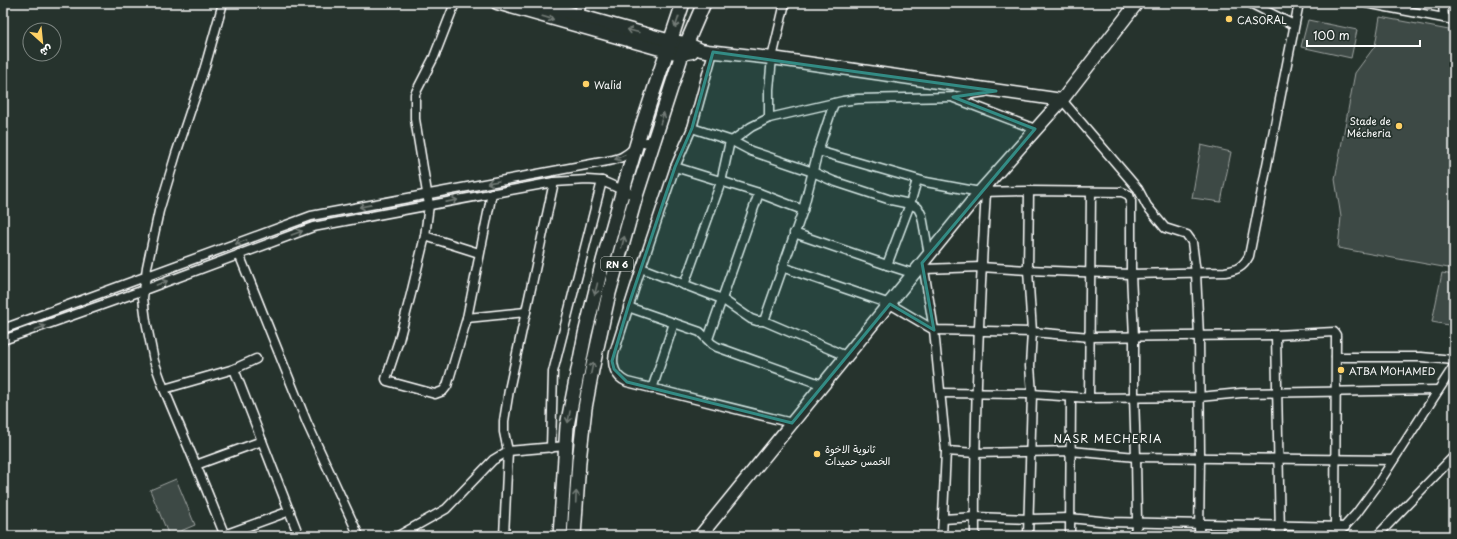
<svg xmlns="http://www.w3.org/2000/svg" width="1457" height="539" font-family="'Playpen Sans','Playpen Sans Arabic',sans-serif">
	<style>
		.green { fill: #3e4944; stroke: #9ea4a2 }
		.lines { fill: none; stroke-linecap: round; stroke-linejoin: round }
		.minor-casing { stroke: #fff; stroke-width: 11 }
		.secondary-casing { stroke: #fff; stroke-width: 15 }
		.primary-casing { stroke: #fff; stroke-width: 16 }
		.minor { stroke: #26332d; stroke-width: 8 }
		.secondary { stroke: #26332d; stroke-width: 12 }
		.primary { stroke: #26332d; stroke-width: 13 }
		.oneway { stroke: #727a76 }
		.marked { fill: #338b84; fill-opacity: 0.2; stroke: #338b84; stroke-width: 3; stroke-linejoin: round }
		.poi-dot { fill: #ffd166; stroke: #26332d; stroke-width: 1.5 }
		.labels { text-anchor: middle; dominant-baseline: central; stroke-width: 3.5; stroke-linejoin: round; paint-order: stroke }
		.shield { fill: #26332d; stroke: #bec2c0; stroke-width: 1 }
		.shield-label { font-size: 9px; font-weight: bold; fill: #fff }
		.poi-label { font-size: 10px; fill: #fff; stroke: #26332d; text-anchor: start }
		.neighbourhood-label { font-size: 11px; letter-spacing: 1px; fill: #fff; stroke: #26332d }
	</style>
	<rect width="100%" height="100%" fill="#26332d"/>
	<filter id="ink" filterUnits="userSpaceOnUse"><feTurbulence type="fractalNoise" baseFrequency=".025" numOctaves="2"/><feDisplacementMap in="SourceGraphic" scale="8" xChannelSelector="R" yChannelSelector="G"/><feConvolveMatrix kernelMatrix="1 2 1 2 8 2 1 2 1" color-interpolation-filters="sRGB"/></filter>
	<g filter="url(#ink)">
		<g class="green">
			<path d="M1380,17l74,14v238l-116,-21 3,-31 -6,-38 20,-106 20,-27z"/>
			<path d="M1308,20l49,10 -6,28 -50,-11z"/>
			<path d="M1201,145l30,7 -10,50 -29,-4z"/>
			<path d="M1442,273l12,2v51l-22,-4z"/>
			<path d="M176,479l19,46 -26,11 -19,-46z"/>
		</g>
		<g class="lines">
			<defs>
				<g id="minor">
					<path d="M223,3l-18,64 -29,87 -17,57 -12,56 -4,31 3,23 8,40 10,28 42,100 19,47"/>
					<path d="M455,3l-21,54 -19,37v25l14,86 -4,31 -14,58 -12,46 -13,39 1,2 48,13 8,-3 4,-5 20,-68 25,-125"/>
					<path d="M1250,3l44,22"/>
					<path d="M1366,3l88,17"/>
					<path d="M1443,3l1,15"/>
					<path d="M577,19l5,-16"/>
					<path d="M713,52l-21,76 -17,39 -34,101 -27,85c-3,12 1,24 13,29l165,41"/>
					<path d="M954,98l81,31"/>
					<path d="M1062,100l76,89 9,17 18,22 22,7 5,7 4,31 3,63 1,121 -1,79"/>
					<path d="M769,118v-29l3,-31 13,-55"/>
					<path d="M692,128l40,13 19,-14 18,-9 74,-17 15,-2 95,-2 32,-5"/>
					<path d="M732,141l19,10 62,21 20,9 58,19 19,4 7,-24"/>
					<path d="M818,151l108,31 54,10 49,-1 93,1 7,3 2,6v73l3,63v59l2,61 1,65 -3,14"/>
					<path d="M675,167l84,26 44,17"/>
					<path d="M794,233l93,32 28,9"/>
					<path d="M425,236l54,17"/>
					<path d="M239,254l68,169 52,113"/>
					<path d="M923,264l11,66 12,121 -4,85"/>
					<path d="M887,265l23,-61 8,4 4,8 7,39"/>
					<path d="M782,267l108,37 44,26 98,2 58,5 186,-2 58,-3 2,3 -1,192"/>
					<path d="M641,268l81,31 29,20 6,2h7l82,35"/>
					<path d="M924,269l57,-2 47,3 103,4 94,-2c12,-2 18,-5 24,-16l50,-253"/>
					<path d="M684,285l37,-103 9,-41"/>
					<path d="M628,307l72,25 12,12 5,3 106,38"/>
					<path d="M467,318l59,-6"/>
					<path d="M764,321l39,-111 15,-59 16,-48"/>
					<path d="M3,329l308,-113 302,-56c3,-1 7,-2 9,-3 14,-7 14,-17 32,-15"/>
					<path d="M1276,335l4,201"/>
					<path d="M708,339l51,-146"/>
					<path d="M3,340l141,-50 169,-63 241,-45 33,-2 15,1 34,15"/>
					<path d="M1336,357h85l33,3"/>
					<path d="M234,369l22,-10"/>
					<path d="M164,389l70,-20 65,167"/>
					<path d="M652,389l22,-66"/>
					<path d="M941,393l91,1 57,4 110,-1 42,-4 197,-3"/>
					<path d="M1089,398l2,-206"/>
					<path d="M551,448l2,-76 49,-191"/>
					<path d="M946,451l30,2 95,-2 65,6 257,3"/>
					<path d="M196,465l66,-24"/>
					<path d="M943,519l32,-2 54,2 41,-1 40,4 235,5"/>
					<path d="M224,535l66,-24"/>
					<path d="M398,536l48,-27 47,-49 15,-9 58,-5"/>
					<path d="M504,536l4,-85 -4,-19v-11l5,-31 45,-208"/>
					<path d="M975,536c-1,-114 4,-229 11,-344"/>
					<path d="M1028,536l4,-142 -2,-28 2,-34 -4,-62 1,-79"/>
					<path d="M1070,536l1,-139"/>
					<path d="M1336,536l20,-22 20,-27 78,-121"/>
					<path d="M1377,536l77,-80"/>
				</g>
				<g id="secondary">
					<path d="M497,3l170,48 15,3 10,-2"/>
					<path d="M534,3l137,38 15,2 15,7 6,1 65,7 290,42"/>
					<path d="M700,536l280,-344 82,-92 75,-97"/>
				</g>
				<g id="primary">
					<path d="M560,536l7,-110 18,-92 18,-73 20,-71 19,-64 41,-123"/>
					<path d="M574,536l5,-75 6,-53 7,-38 17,-77 27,-97 46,-142 22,-51"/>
				</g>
			</defs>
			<use href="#minor" class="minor-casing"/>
			<use href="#secondary" class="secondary-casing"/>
			<use href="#primary" class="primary-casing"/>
			<use href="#minor" class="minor"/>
			<use href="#secondary" class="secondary"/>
			<use href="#primary" class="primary"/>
		</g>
		<defs><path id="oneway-shaft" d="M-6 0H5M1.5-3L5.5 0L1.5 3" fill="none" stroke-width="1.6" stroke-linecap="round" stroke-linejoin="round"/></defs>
		<g class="oneway">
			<use href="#oneway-shaft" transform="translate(548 18) rotate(16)"/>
			<use href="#oneway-shaft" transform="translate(677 22) rotate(108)"/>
			<use href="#oneway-shaft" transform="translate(633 31) rotate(-165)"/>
			<use href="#oneway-shaft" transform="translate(662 118) rotate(-73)"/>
			<use href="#oneway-shaft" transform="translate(620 157) rotate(155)"/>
			<use href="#oneway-shaft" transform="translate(493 182) rotate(170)"/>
			<use href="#oneway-shaft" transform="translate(452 201) rotate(-11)"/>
			<use href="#oneway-shaft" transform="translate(365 206) rotate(169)"/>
			<use href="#oneway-shaft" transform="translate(297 233) rotate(-20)"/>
			<use href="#oneway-shaft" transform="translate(241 242) rotate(160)"/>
			<use href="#oneway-shaft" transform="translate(623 242) rotate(-75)"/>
			<use href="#oneway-shaft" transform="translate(162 283) rotate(-20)"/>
			<use href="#oneway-shaft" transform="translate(596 289) rotate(104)"/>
			<use href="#oneway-shaft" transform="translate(40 328) rotate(-20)"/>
			<use href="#oneway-shaft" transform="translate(592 368) rotate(-78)"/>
			<use href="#oneway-shaft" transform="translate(569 417) rotate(100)"/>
			<use href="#oneway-shaft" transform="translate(576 497) rotate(-87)"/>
		</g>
	</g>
	<path class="marked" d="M713,52l283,39 -43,6 82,32 -113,134 12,67 -44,-26 -98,119 -165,-41 -13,-13 -2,-8 16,-54 47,-140 17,-39z"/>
	<g class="poi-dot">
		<circle cx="1229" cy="19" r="4"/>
		<circle cx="586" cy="84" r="4"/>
		<circle cx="1399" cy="126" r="4"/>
		<circle cx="1341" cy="370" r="4"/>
		<circle cx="817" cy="454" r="4"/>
	</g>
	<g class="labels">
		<rect class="shield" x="601" y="257" width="32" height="14" rx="3"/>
		<g class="shield-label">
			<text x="617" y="264">RN 6</text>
		</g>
		<g class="poi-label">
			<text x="1237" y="19">CASORAL</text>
			<text x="594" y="84">Walid</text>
			<text x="1391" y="120" text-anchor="end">Stade de<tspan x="1391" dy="12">Mécheria</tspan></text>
			<text x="1349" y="370">ATBA MOHAMED</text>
			<text x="825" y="448">ثانوية الاخوة<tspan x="825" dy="12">الخمس حميدات</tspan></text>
		</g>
		<g class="neighbourhood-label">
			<text x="1108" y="438">NASR MECHERIA</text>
		</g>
	</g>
	<rect width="1457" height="539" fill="none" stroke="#26332d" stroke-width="16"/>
	<rect x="8" y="8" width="1441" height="523" fill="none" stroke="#fff" stroke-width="1.5" filter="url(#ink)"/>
	<g transform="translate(42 42) rotate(153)"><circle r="19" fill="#26332d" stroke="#7d8581"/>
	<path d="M0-3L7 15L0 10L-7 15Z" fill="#ffd166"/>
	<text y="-6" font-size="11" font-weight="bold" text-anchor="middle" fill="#ffffff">ش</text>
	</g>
	<path d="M1307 40v6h113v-6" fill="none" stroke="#ffffff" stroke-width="2"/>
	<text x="1313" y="40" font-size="12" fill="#ffffff" stroke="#26332d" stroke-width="3" paint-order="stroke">100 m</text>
</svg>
